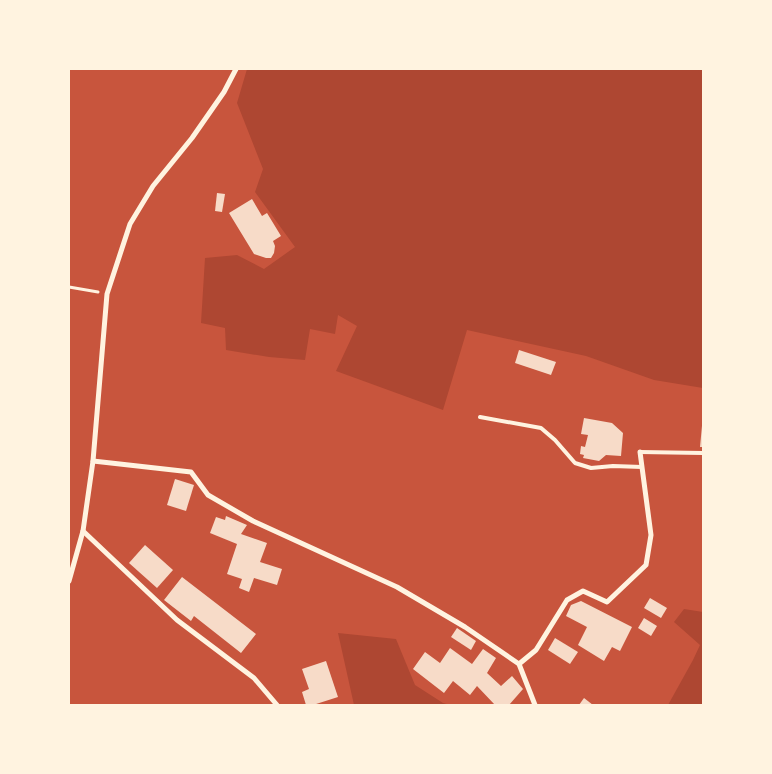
<svg xmlns="http://www.w3.org/2000/svg" width="772" height="774" font-family="'IBM Plex Sans',sans-serif">
	<style>
		.green { fill: #ae4732 }
		.building { fill: #f7dbc8 }
		.lines { fill: none; stroke-linecap: round; stroke-linejoin: round }
		.path { stroke: #fff3e0; stroke-width: 3 }
		.service { stroke: #fff3e0; stroke-width: 4 }
		.minor { stroke: #fff3e0; stroke-width: 5 }
	</style>
	<rect width="100%" height="100%" fill="#c8553d"/>
	<g class="green">
		<path d="M247,69h456v319l-49,-8 -68,-24 -119,-26 -24,80 -107,-39 21,-45 -19,-11 -3,19 -25,-5 -5,31 -36,-3 -43,-7 -1,-22 -24,-5 4,-65 32,-3 27,14 31,-22 -40,-55 8,-23 -26,-66z"/>
		<path d="M684,609l19,3v93h-35l25,-45 7,-15 -26,-23z"/>
		<path d="M338,633l58,6 19,46 28,18 7,2h-96z"/>
	</g>
	<g class="building">
		<path d="M217,193l8,1 -3,18 -7,-1z"/>
		<path d="M252,199l10,17 5,-3 14,23 -8,5 2,5 -1,7 -3,5h-5l-12,-4 -25,-41z"/>
		<path d="M519,350l37,12 -5,13 -36,-12z"/>
		<path d="M584,418l28,5 11,10 -2,23 -15,-1 -7,6 -16,-3 1,-3 -4,-1 1,-8 4,1 3,-12 -7,-1z"/>
		<path d="M702,426h1v21h-3z"/>
		<path d="M175,479l19,6 -8,26 -19,-6z"/>
		<path d="M226,516l21,9 -6,9 26,9 -7,19 22,7 -5,16 -23,-7 -5,14 -10,-4 3,-9 -15,-5 10,-30 -27,-11 6,-16 9,3z"/>
		<path d="M145,545l28,25 -16,18 -28,-25z"/>
		<path d="M182,577l74,57 -15,19 -47,-37 -3,5 -27,-21z"/>
		<path d="M650,598l17,10 -6,10 -17,-10z"/>
		<path d="M581,601l51,26 -12,24 -8,-4 -8,14 -26,-16 9,-18 -21,-11 5,-11z"/>
		<path d="M644,618l13,8 -6,10 -13,-8z"/>
		<path d="M457,628l19,13 -5,9 -20,-13z"/>
		<path d="M555,638l23,14 -8,12 -22,-14z"/>
		<path d="M450,648l22,16 11,-15 13,9 -9,15 14,13 11,-10 11,13 -14,16h-14l-18,-19 -7,9 -17,-14 -9,12 -31,-24 12,-17 15,11z"/>
		<path d="M326,661l12,36 -25,8h-7l-4,-13 7,-3 -7,-20z"/>
		<path d="M584,698l9,7h-14z"/>
	</g>
	<g class="lines">
		<path class="path" d="M69,287l29,5"/>
		<g class="service">
			<path d="M480,417l61,11 14,12 20,23 16,5 22,-2 29,1"/>
			<path d="M640,452l63,1"/>
		</g>
		<g class="minor">
			<path d="M236,69l-12,23 -32,46 -39,48 -23,38 -23,70 -14,167 -10,70 94,89 77,58 23,27"/>
			<path d="M93,461l98,11 17,23 45,26 144,66 68,40 54,37 16,41"/>
			<path d="M69,581l14,-50"/>
			<path d="M519,664l17,-14 31,-50 16,-9 24,11 39,-37 5,-30 -11,-83"/>
		</g>
	</g>
	<rect width="772" height="774" fill="none" stroke="#fff3e0" stroke-width="140"/>
</svg>
